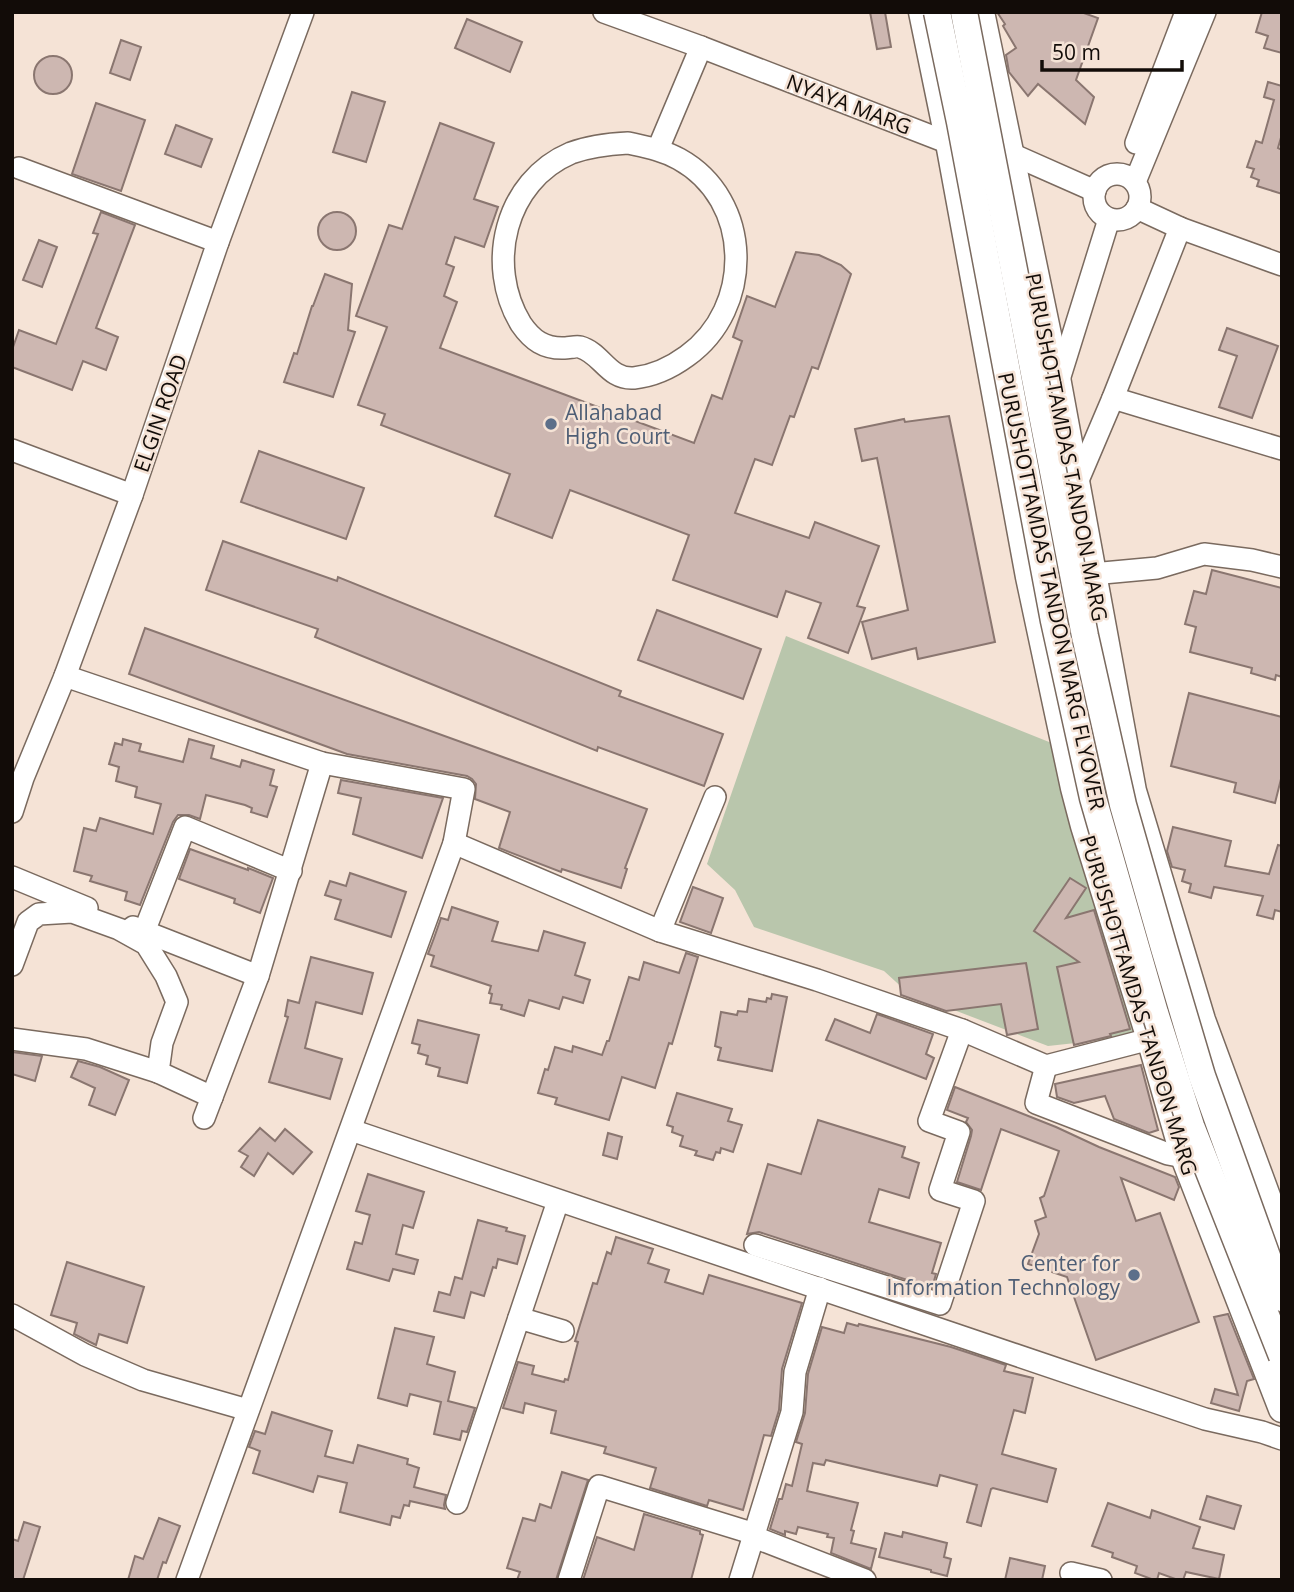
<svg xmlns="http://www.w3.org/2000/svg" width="1294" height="1592" font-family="'Open Sans',sans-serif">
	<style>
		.grass { fill: #b9c6ac }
		.building { fill: #cdb7b1; stroke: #8a7670; stroke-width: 2 }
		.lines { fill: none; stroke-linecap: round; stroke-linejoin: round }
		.minor-casing { stroke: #7a6a5f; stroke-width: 24 }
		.major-casing { stroke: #7a6a5f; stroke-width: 29 }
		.minor { stroke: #fff; stroke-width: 21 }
		.major { stroke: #fff; stroke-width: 26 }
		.major-bridge-casing { stroke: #7a6a5f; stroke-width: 29; stroke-linecap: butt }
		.major-bridge { stroke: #fff; stroke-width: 26 }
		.service-dot { fill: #5c6f8a; stroke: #f5e3d6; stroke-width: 2.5 }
		.labels { text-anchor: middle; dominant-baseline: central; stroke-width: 5; stroke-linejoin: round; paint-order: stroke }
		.street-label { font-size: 21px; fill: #120c08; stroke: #f5e3d6 }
		.service-label { font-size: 21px; fill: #4e5e75; stroke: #f5e3d6; text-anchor: start }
	</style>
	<rect width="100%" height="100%" fill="#f5e3d6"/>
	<path class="grass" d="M786,636l283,114 86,279 -52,11 -55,6 -141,-54 -23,-21 -130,-44 -19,-37 -28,-26z"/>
	<g class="building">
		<path d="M870,12h15l6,35 -14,2z"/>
		<path d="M997,12h84l17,6 -22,62 18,17 -9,27 -47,-40 -10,12 -19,-24 -3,-17 10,-7 -13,-22 2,-2z"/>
		<path d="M1262,12h20v41l-18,-5 4,-12 -12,-4z"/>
		<path d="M467,19l55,23 -12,30 -55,-24z"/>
		<path d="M121,40l20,7 -11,33 -20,-7z"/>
		<circle cx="53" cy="75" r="19"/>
		<path d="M1268,82l14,4v48l-4,14 4,2v44l-25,-8 2,-6 -8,-3 3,-8 -7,-2 9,-26 6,2 12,-43 -10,-3z"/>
		<path d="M352,92l33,10 -19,60 -33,-10z"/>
		<path d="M96,103l49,17 -24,71 -49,-17z"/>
		<path d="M440,123l54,20 -20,56 24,8 -14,40 -29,-10 -9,27 8,3 -10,29 13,6 -17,46 254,95 18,-48 10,4 20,-58 -9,-4 14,-41 28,11 21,-55 23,3 22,10 10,9 -33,95 -6,-2 -18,50 -4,-1 -18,49 -17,-6 -20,54 74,25 6,-16 64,24 -22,60 8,2 -17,45 -40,-15 13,-35 -35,-12 -9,26 -104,-37 16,-45 -119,-45 -18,48 -57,-22 15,-42 -129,-49 4,-11 -27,-9 29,-78 -31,-11 33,-91 13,4z"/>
		<path d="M176,125l36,14 -11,28 -36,-13z"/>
		<circle cx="337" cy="231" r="19"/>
		<path d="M101,212l34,13 -39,103 22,9 -12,33 -23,-9 -11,29 -60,-23v-17l7,-20 37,14 42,-110 -5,-1z"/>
		<path d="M39,240l18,7 -15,40 -19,-7z"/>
		<path d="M325,274l27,10 -4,46 7,2 -22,65 -49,-15 10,-29 3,1 15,-48h1z"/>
		<path d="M1227,328l51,18 -26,72 -33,-11 18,-51 -18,-6z"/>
		<path d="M949,416l46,226 -77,17 -2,-11 -44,11 -10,-37 46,-12 -31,-152 -15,3 -7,-32 49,-10 1,3z"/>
		<path d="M259,451l105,37 -18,51 -105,-37z"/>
		<path d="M223,541l114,40 1,-4 283,114 -2,5 104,38 -19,52 -106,-39 -1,4 -282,-114 3,-8 -112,-39z"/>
		<path d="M1212,570l70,18v89l-6,-2 -1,5 -24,-7 1,-5 -62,-16 6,-25 -11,-3 9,-33 12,3z"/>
		<path d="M657,610l104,39 -18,50 -105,-39z"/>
		<path d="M145,628l502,181 -22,59 2,1 -6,19 -59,-19 -1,3 -62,-24 11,-36 -35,-13 1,-15 -4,-5 -5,-3 -120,-22 -218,-80z"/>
		<path d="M1189,693l93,24v58l-7,28 -41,-11 2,-9 -65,-17z"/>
		<path d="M123,739l18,5 -2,7 44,11 6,-23 25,7 -3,12 29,9 2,-7 32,10 -4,15 7,2 -10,30 -16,-5 1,-4 -7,-3 -39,-10 -6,24 -11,-4h-11l-5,7 -33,83 -15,-5 2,-8 -37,-11 2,-5 -18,-5 10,-43 12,3 4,-13 53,16 8,-30 -26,-7 2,-10 -21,-6 3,-14 -10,-3 6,-21 7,2z"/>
		<path d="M341,780l102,18 -21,60 -69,-24 8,-36 -23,-5z"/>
		<path d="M1173,827l58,14 -6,25 44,8 9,-29 4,1v66l-7,-2 -2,9 -16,-4 6,-19 -49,-9 -3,11 -22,-6 2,-8 -9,-3 3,-11 -13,-3 -5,-16z"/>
		<path d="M190,849l58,21v-2l25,10 -13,35 -26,-10 1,-4 -56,-20z"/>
		<path d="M350,873l56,19 -15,45 -56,-18 6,-19 -16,-5 5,-14 16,5z"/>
		<path d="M1070,878l16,10 -20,30 28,-8 36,119 -20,5 1,2 -37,9 -17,-78 22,-5 -45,-31z"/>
		<path d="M693,887l30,11 -12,35 -31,-11z"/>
		<path d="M452,907l46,15 -6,19 46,10 6,-20 41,12 -10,32 15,5 -7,23 -20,-6 -4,12 -30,-9 -5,16 -23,-7 1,-4 -12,-2 2,-9 -3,-1 2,-7 -60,-20 3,-10 -6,-2 6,-16 7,-20 7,2z"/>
		<path d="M686,953l12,4 -26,87 -3,-1 -14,45 -33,-11 -13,43 -54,-16 2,-6 -19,-5 7,-24 3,1 7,-23 17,5 1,-6 29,9 5,-14h2l20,-64 10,3 5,-18 35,11z"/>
		<path d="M311,957l62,16 -11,41 -46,-12 -11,46 37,11 -12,40 -61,-17 19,-65 -3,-1 3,-16 11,3z"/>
		<path d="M1026,963l12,66 -31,6 -6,-31 -55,7 -45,-16 -2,-17z"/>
		<path d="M772,994l15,3 -15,74 -54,-11 3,-12 -6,-2 6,-34 16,3 1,-4 9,1 2,-13 17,3 1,-4 4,1z"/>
		<path d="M877,1014l56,20 -7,20 8,4 -8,21 -100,-39 9,-21 35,14z"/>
		<path d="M418,1020l61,15 -12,48 -29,-7 2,-8 -14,-4 2,-8 -10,-3 2,-8 -8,-2z"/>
		<path d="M12,1052l30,4 -7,25 -23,-7z"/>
		<path d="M78,1061l22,6 29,13 -14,35 -26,-10 6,-17 -24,-11z"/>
		<path d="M1141,1065l17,65 -9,3 -35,-14 -9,-23 -31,7 -17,-6 -2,-13z"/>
		<path d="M955,1087l101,40 43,20 76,30 4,10 -5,13 -53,-22 15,43 24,-8 39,109 -103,38 -29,-83 -39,-13 11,-30 -4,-13 11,-4 -6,-19 4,-2 15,-45 -58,-22 -20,61 -24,-8 14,-46 1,-6 -6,-8 2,-4 -21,-8z"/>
		<path d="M677,1093l55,16 -4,12 14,4 -9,27 -12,-4 -1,5 -4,-1 -3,8 -18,-5 2,-4 -17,-5 3,-10 -11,-4 1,-5 -6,-2z"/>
		<path d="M818,1120l87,27 -3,10 17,6 -10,35 -30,-9 -10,33 72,21 -9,30 4,1 -4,14 -173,-56 -12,2 21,-70 33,10z"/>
		<path d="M260,1128l15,13 10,-12 27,23 -19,22 -25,-21 -14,23 -13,-9 7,-11 -9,-5z"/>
		<path d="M608,1133l14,4 -5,22 -14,-4z"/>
		<path d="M368,1174l56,18 -11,36 -10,-3 -7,29 22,6 -4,14 -21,-5 -4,12 -42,-12 8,-27 7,2 8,-29 -14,-4z"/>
		<path d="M478,1220l29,8 -1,3 19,5 -8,28 -19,-5 -2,9 -3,-1 -9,29 -13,-4 -7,26 -30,-7 5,-19 11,3 5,-18 7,2z"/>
		<path d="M616,1237l37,12 -5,14 21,7 -4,12 38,12 6,-19 93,28 -20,66 -3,41 -8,26 -7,-1 -21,75 -34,-10 -2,6 -57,-18 6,-20 -52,-15 2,-6 -55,-14 5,-22 -31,-8 -2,10 -20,-5 15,-46 16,4 -2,8 32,8 1,-3 3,1 10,-38 -3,-1 18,-58 4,1 10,-32 4,2z"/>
		<path d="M67,1262l77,25 -17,56 -28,-9 -3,11 -22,-11 3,-11 -26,-8z"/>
		<path d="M1228,1314l26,65 -7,2 -8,30 -28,-8 4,-14 23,6 -24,-78z"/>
		<path d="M847,1323l11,3 1,-2 92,23 55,18 -2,6 29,7 -8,35 -11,-3 -12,44 54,15 -9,33 -54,-14 -2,1 -10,37 -14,-4 10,-37 -37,-10 -3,11 -111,-26 -2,5 -11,-2 -6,28 51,12 -7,27 3,1 -3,12 25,6 -5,20 -40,-16 3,-15 -7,-1 1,-3 -30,-7 -2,7 -11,-3v4l-15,-6 9,-30h3l4,-15 6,2 10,-42 -6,-2 9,-29 3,-39 14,-47 22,6z"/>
		<path d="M395,1328l39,9 -7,27 28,8 -7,29 27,7 -8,24 -5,-1 -2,9 -26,-6 7,-32 -31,-8 -3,12 -29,-8z"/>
		<path d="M272,1412l60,19 -7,25 28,7 5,-18 50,14 -1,5 12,4 -5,19 32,8 -2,10 1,4 -35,-8 -1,5 -5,-1 -4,13 -8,-2 -2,9 -50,-13 7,-29 -29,-7 -5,16 -60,-19 7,-22 -11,-4 6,-16 10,3z"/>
		<path d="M562,1472l26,8 -32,100h-39l3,-8 -13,-4 16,-50 12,3 5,-17 11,4z"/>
		<path d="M1207,1496l34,10 -7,23 -34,-10z"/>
		<path d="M1108,1503l42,15 2,-8 48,17 -7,21 31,7 -5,24 -33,-7 -3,8h-5l-19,-7 -2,7h-3l-19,-7 2,-7 -25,-9 1,-4 -21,-7z"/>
		<path d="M644,1514l56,17v3l3,1 -12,45h-108l14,-43 37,13z"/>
		<path d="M159,1518l21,8 -14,37 -3,-1 -6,18h-29l7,-24 8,3z"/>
		<path d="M24,1522l16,5 -17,53h-11v-41l6,2z"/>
		<path d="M903,1532l44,11 -3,14 7,2 -4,17 -16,-4v-2l-52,-13 6,-24 17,4z"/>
		<path d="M1010,1558l35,8 -3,14h-37z"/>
	</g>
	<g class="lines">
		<defs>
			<g id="minor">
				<path d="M604,12l97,35 248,96 11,2"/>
				<path d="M628,143c18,4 35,7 51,16 74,41 75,149 8,197 -15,11 -34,20 -53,22 -26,2 -32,-25 -54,-31 -4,-1 -11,1 -15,1 -21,1 -33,-8 -44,-24 -36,-59 -16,-143 50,-171 19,-7 37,-9 57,-10z"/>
				<path d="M1136,143l50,-131"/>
				<path d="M658,149l43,-102"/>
				<path d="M998,151l11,2 86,38"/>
				<path d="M19,168l199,74"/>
				<circle cx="1117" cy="197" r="23"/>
				<path d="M1135,182l70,-170"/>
				<path d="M1137,208l43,20 102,37"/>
				<path d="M1058,383l51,-164"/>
				<path d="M1113,398l169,51"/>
				<path d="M12,450l120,45"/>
				<path d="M1076,485l37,-87 67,-170"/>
				<path d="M1092,574l65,-6 47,-14 48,6 30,7"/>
				<path d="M65,676l257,87 142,26 -10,54 -267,737"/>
				<path d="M12,812l11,-34 42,-102 67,-181 86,-253 85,-230"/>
				<path d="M454,843l206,88 157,49 145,50 84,36 104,-27 14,-5"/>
				<path d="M12,877l75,31"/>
				<path d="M133,927l125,49"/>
				<path d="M660,931l55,-134"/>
				<path d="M144,932l41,-105 106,44"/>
				<path d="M12,965l16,-43 11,-8 33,-2 47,17 27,15 20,32 11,26 -15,41 -4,29 54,25"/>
				<path d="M12,1039l74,10 72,23"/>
				<path d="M1046,1066l-10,37 132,51 16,3h12"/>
				<path d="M204,1118l54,-142 64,-213"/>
				<path d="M351,1130l854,289 57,13 20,7"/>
				<path d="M755,1245l185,59 34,-103 -34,-11 19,-58 -30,-11 33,-91"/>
				<path d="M12,1315l73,40 58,25 105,30"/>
				<path d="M519,1318l44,13"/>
				<path d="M457,1503l101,-302"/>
				<path d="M754,1537l111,43"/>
				<path d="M1071,1573l30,7"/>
				<path d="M569,1580l30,-94 156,48"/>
				<path d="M740,1580l52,-168 3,-40 25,-84"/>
			</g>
			<g id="major">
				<path d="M922,12l27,131 80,434 45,211 10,38 66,213 34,118 98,252"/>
				<path d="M981,12l77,371 75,408 69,229 80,217"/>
			</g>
		</defs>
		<use href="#minor" class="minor-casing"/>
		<use href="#major" class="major-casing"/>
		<use href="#minor" class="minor"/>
		<use href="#major" class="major"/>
		<defs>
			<g id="major-bridge">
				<path d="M937,12l23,110 94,499 39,177 62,215 36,113 91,230"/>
				<path d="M964,12l121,624 38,169 41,143 38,128 80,222"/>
			</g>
		</defs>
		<use href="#major-bridge" class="major-bridge-casing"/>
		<use href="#major-bridge" class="major-bridge"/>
	</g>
	<g class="service-dot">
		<circle cx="551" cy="424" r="7"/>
		<circle cx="1134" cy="1275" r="7"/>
	</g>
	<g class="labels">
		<g class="street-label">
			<text transform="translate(849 104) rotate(21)">NYAYA MARG</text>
			<text transform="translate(160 413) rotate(-71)">ELGIN ROAD</text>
			<text transform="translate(1067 447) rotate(79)">PURUSHOTTAMDAS TANDON MARG</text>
			<text transform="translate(1052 591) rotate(78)">PURUSHOTTAMDAS TANDON MARG FLYOVER</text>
			<text transform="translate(1139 1005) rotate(73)">PURUSHOTTAMDAS TANDON MARG</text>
		</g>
		<g class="service-label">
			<text x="565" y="412">Allahabad<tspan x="565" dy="24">High Court</tspan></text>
			<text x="1120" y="1263" text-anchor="end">Center for<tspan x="1120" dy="24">Information Technology</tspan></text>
		</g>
	</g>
	<rect width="1294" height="1592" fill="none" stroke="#120c08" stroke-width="28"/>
	<path d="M1042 60v10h140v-10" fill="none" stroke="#120c08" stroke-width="3.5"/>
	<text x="1052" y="60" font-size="21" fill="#120c08" stroke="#f5e3d6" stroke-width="5" paint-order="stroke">50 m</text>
</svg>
